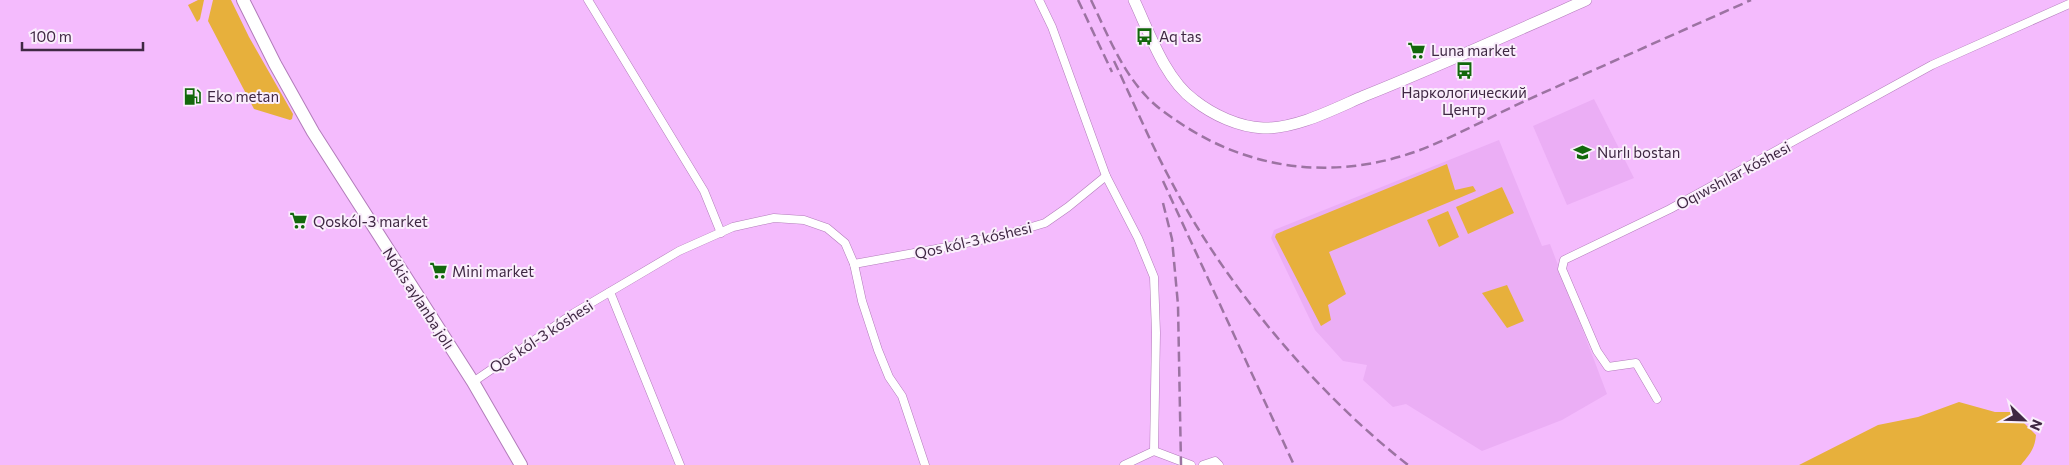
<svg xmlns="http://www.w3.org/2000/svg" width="2069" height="465" font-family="Commissioner,sans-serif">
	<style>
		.built { fill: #ebaef5 }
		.green { fill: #e7b03c }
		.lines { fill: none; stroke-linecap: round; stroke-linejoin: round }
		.minor-casing { stroke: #b27cba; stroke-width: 9 }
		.secondary-casing { stroke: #b27cba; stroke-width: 12 }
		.primary-casing { stroke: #b27cba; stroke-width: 14 }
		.minor { stroke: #fff; stroke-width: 8 }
		.secondary { stroke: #fff; stroke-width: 11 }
		.primary { stroke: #fff; stroke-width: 12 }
		.rail { stroke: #9c73a2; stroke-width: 2.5; stroke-dasharray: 10 5; stroke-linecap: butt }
		.labels { text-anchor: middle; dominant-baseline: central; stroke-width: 4; stroke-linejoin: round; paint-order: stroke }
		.poi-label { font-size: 15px; fill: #3f2843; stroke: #faeefc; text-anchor: start }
		.street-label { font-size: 15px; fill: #3f2843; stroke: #faeefc }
	</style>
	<rect width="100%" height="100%" fill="#f4bbfd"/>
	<g class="built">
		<path d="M1594,99l40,79 -67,27 -34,-79z"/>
		<path d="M1499,140l43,106 8,-2 57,150 -45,26 -80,31 -76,-47 -13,3 -30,-27 4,-15 -24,-4 -28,-31 -44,-92 3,-8z"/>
	</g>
	<g class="green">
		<path d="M198,0h6l-4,19 -3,3 -9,-17z"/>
		<path d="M213,0h18l18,37 44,77 -1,5 -2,1 -36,-11 -46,-88z"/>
		<path d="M1447,164l8,26 18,-4 3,5 -147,61 17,42 -18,11 3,15 -10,6 -46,-89 1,-3z"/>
		<path d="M1502,187l12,26 -46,21 -12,-27z"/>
		<path d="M1448,211l11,26 -20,10 -12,-27z"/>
		<path d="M1507,285l17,36 -17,7 -25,-35z"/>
		<path d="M1959,402l36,10h18l23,23c-1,14 -7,20 -15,30h-222l79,-40 40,-8z"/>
	</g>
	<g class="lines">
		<defs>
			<g id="minor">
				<path d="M588,0l116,191 17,42"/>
				<path d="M1039,0l13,27 54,149 32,62 16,39 2,56 -2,118"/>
				<path d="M854,264l93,-17 61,-13 37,-11 23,-16 38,-31"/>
				<path d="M610,292l70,173"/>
				<path d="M473,382l101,-69 105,-62 54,-24 41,-9 30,2 23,8 18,15 9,21 8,37 16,49 11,27 13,19 23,69"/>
				<path d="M1657,399l-21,-36 -28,4 -11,-16 -35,-82 2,-9 106,-51 262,-144 137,-61"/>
				<path d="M1154,451l37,14"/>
				<path d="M1124,465l30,-14"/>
				<path d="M1203,465l12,-4 4,4"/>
			</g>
			<path id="secondary" d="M1134,0c15,32 31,79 60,100 19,15 45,27 69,28 33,1 71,-19 101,-32 75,-30 148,-63 222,-96"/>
			<path id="primary" d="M243,0l32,64 38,68 160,250 48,83"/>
		</defs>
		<use href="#minor" class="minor-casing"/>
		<use href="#secondary" class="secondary-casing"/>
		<use href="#primary" class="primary-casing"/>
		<use href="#minor" class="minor"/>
		<use href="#secondary" class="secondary"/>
		<use href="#primary" class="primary"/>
		<g class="rail">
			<path d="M1078,0l34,72"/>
			<path d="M1091,0c16,33 30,70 56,97 10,11 24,20 36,28 72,47 156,55 237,25 36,-14 70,-33 105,-49 75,-34 150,-67 226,-101"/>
			<path d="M1114,61c19,40 36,81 57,120 54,104 145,212 237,284"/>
			<path d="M1163,181l131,284"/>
			<path d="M1163,203l9,36 6,66 3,160"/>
		</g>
	</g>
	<defs>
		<symbol id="bus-bare" viewBox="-9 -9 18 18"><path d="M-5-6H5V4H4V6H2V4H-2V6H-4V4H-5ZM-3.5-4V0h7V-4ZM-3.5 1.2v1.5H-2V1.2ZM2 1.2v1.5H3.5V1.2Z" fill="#13680c" stroke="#faeefc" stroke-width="2.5" paint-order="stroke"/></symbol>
		<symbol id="supermarket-bare" viewBox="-9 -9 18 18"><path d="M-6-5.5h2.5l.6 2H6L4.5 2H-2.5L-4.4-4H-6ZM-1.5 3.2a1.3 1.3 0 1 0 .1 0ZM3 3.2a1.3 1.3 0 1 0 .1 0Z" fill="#13680c" stroke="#faeefc" stroke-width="2.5" paint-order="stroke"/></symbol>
		<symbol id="fuel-bare" viewBox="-9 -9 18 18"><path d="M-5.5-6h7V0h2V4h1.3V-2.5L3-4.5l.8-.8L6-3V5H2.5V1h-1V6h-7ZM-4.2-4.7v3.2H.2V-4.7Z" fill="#13680c" stroke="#faeefc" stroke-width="2.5" paint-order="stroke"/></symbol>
		<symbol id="school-bare" viewBox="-9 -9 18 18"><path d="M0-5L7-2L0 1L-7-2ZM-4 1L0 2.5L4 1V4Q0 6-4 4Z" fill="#13680c" stroke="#faeefc" stroke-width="2.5" paint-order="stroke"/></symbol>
	</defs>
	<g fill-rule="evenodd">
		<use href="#bus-bare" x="1132" y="24" width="25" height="25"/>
		<use href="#supermarket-bare" x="1404" y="38" width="25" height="25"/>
		<use href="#bus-bare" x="1452" y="58" width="25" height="25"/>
		<use href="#fuel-bare" x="180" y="84" width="25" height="25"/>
		<use href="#school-bare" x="1570" y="140" width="25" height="25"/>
		<use href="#supermarket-bare" x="286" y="208" width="25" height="25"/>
		<use href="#supermarket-bare" x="426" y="258" width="25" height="25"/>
	</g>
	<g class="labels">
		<g class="poi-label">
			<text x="1159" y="36">Aq tas</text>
			<text x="1431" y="50">Luna market</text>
			<text x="1464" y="92" text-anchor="middle">Наркологический<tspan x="1464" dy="17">Центр</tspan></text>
			<text x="207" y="96">Eko metan</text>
			<text x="1597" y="152">Nurlı bostan</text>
			<text x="313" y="221">Qoskól-3 market</text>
			<text x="452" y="271">Mini market</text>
		</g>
		<g class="street-label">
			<text transform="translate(1733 175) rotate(-28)">Oqıwshılar kóshesi</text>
			<text transform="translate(973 240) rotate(-13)">Qos kól-3 kóshesi</text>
			<text transform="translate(419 298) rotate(57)">Nókis aylanba jolı</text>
			<text transform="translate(541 336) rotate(-33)">Qos kól-3 kóshesi</text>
		</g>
	</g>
	<g transform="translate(2024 420) rotate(113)" stroke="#faeefc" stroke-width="4" paint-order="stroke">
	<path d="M0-4L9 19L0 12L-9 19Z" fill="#3f2843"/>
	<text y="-8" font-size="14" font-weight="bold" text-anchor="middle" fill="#3f2843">N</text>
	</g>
	<path d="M22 42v8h121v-8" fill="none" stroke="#3f2843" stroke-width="2.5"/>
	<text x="30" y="42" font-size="15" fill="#3f2843" stroke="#faeefc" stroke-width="4" paint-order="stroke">100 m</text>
</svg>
